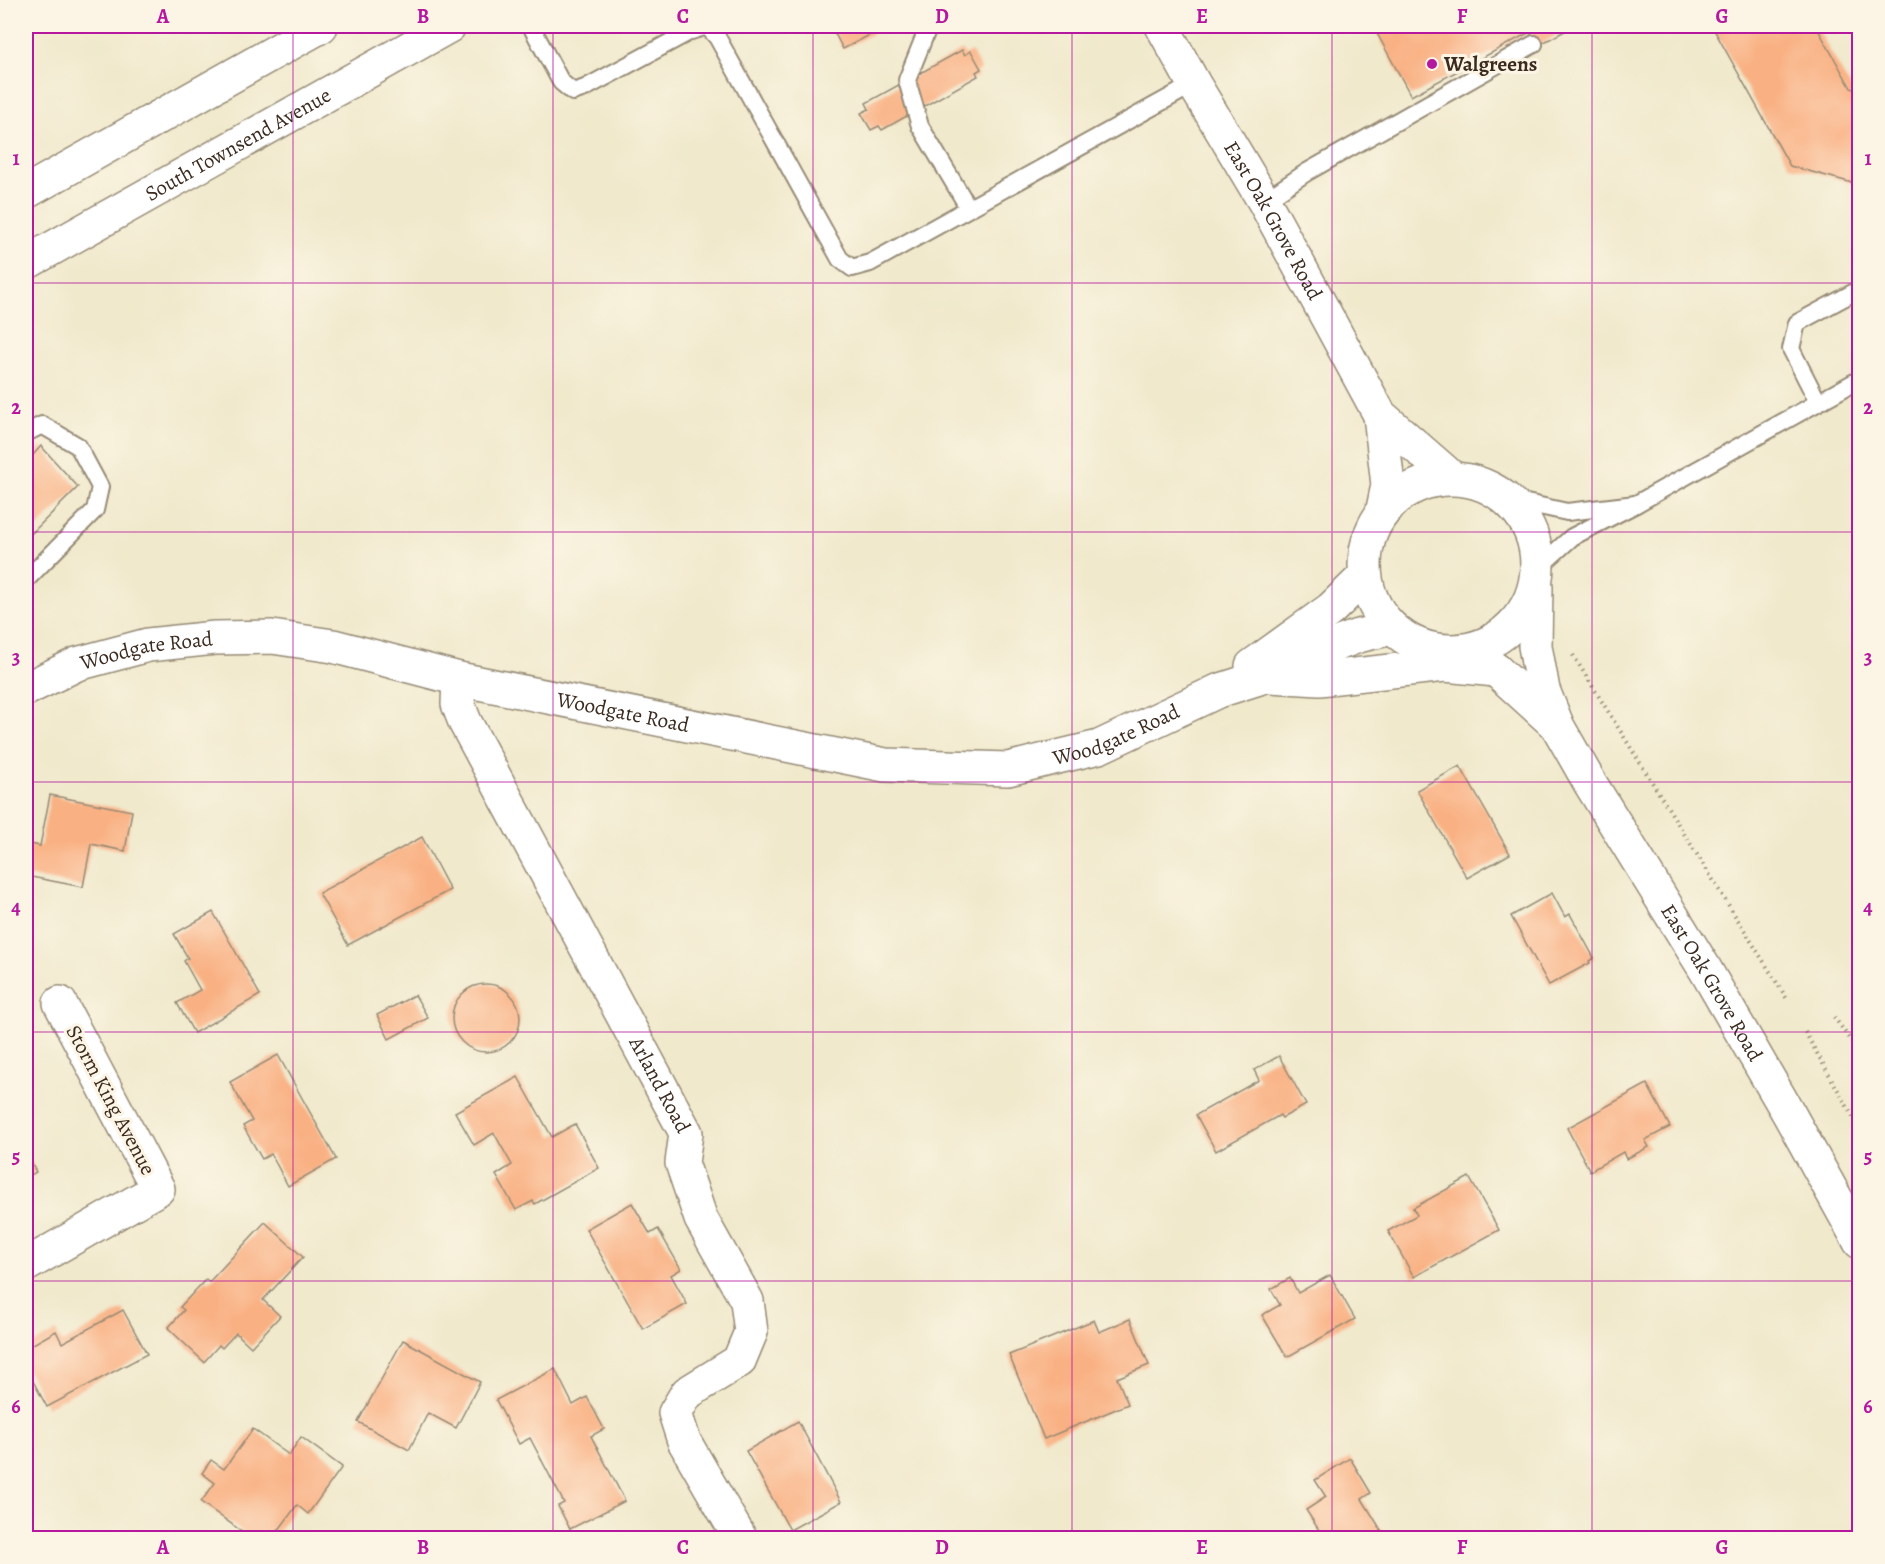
<svg xmlns="http://www.w3.org/2000/svg" width="1885" height="1564" font-family="Alegreya,serif">
	<style>
		.building { fill: #f9b183 }
		.lines { fill: none; stroke-linecap: round; stroke-linejoin: round }
		.lane-casing { stroke: #968a75; stroke-width: 20 }
		.street-casing { stroke: #968a75; stroke-width: 36 }
		.secondary-casing { stroke: #968a75; stroke-width: 36 }
		.highway-casing { stroke: #968a75; stroke-width: 36 }
		.path { stroke: #968a75; stroke-width: 4; stroke-dasharray: 1.5 4.5; stroke-linecap: butt }
		.lane { stroke: #fff; stroke-width: 16 }
		.street { stroke: #fff; stroke-width: 33 }
		.secondary { stroke: #fff; stroke-width: 33 }
		.highway { stroke: #fff; stroke-width: 33 }
		.grid { fill: none; stroke: #b5179e; stroke-width: 1.5; stroke-opacity: 0.55 }
		.poi-dot { fill: #b5179e; stroke: #fcf5e5; stroke-width: 2 }
		.labels { text-anchor: middle; dominant-baseline: central; stroke-width: 6; stroke-linejoin: round; paint-order: stroke }
		.poi-label { font-size: 21px; font-weight: bold; fill: #3b2a1e; stroke: #fcf5e5; text-anchor: start }
		.street-label { font-size: 21px; fill: #3b2a1e; stroke: #fcf5e5 }
		.neatline { fill: none; stroke: #b5179e; stroke-width: 2 }
		.grid-label { font-size: 20px; text-anchor: middle; font-weight: bold; fill: #b5179e }
	</style>
	<rect width="100%" height="100%" fill="#fcf5e5"/>
	<filter id="ink" filterUnits="userSpaceOnUse"><feTurbulence type="fractalNoise" baseFrequency=".0167" numOctaves="2"/><feDisplacementMap in="SourceGraphic" scale="12" xChannelSelector="R" yChannelSelector="G"/><feConvolveMatrix kernelMatrix="1 2 1 2 8 2 1 2 1" color-interpolation-filters="sRGB"/></filter>
	<filter id="wash" filterUnits="userSpaceOnUse"><feTurbulence type="fractalNoise" baseFrequency=".008" numOctaves="4" result="noise"/><feDisplacementMap in="SourceGraphic" scale="24" xChannelSelector="R" yChannelSelector="G"/><feGaussianBlur stdDeviation="1.35" result="paint"/><feColorMatrix in="noise" values="0 0 0 0 0 0 0 0 0 0 0 0 0 0 0 0 0 1.4 0 .05"/><feComposite in="paint" operator="in"/></filter>
	<g filter="url(#wash)">
		<rect width="100%" height="100%" fill="#f0e9cc"/>
		<g id="blocks">
			<g class="building">
				<path d="M831,26h56l-44,23z"/>
				<path d="M1373,26h201l-37,20 -7,-14 -119,64z"/>
				<path d="M1712,26h104l35,62 9,3v94l-70,-19z"/>
				<path d="M962,50l3,5 6,-4 10,18 -5,3 2,4 -96,54 -3,-4 -8,4 -10,-17 8,-4 -3,-6z"/>
				<path d="M41,446l37,41 -52,52v-76z"/>
				<path d="M1460,766l50,88 -43,24 -50,-88z"/>
				<path d="M50,795l82,16 -7,40 -34,-7 -8,43 -57,-11v-33l14,3z"/>
				<path d="M422,837l28,53 -102,55 -29,-52z"/>
				<path d="M1552,893l13,24 5,-3 24,44 -5,3 1,2 -41,22 -38,-69z"/>
				<path d="M213,912l47,83 -66,38 -17,-30 23,-13 -16,-29 4,-3 -14,-24z"/>
				<circle cx="486" cy="1018" r="34"/>
				<path d="M415,995l13,23 -39,21 -12,-24z"/>
				<path d="M278,1055l58,104 -48,27 -17,-32 -9,5 -19,-33 9,-5 -22,-39z"/>
				<path d="M1279,1056l27,49 -24,13 -2,-3 -64,36 -20,-36 63,-35 -5,-10z"/>
				<path d="M518,1077l34,60 23,-13 24,44 -64,36 -2,-3 -17,9 -20,-35 16,-10 -18,-32 -20,12 -19,-33z"/>
				<path d="M1647,1084l23,43 -25,13 4,7 -23,12 -3,-7 -33,19 -23,-43z"/>
				<path d="M26,1152l10,20 -10,6z"/>
				<path d="M1469,1177l30,53 -85,47 -26,-46 29,-16 -4,-7z"/>
				<path d="M632,1203l18,31 8,-5 23,40 -10,6 16,29 -44,25 -57,-100z"/>
				<path d="M265,1222l38,35 -40,43 17,16 -29,31 -15,-14 -14,15 -3,-3 -15,17 -36,-34 16,-18 -4,-3 26,-28 3,3z"/>
				<path d="M1330,1275l25,44 -68,38 -25,-42 18,-10 -9,-16 19,-11 8,15z"/>
				<path d="M123,1310l24,44 -100,53 -21,-39v-20l30,-17 6,12z"/>
				<path d="M1130,1319l19,46 -32,13 11,26 -84,35 -35,-84 85,-35 5,12z"/>
				<path d="M403,1340l77,42 -24,46 -28,-15 -19,37 -51,-28z"/>
				<path d="M555,1369l18,36 14,-8 17,32 -13,7 34,65 -55,28 -12,-23 6,-3 -34,-65 -11,6 -23,-44z"/>
				<path d="M798,1421l43,81 -51,28 -44,-79z"/>
				<path d="M253,1429l36,26 12,-18 41,30 -34,47 -11,-9 -24,33h-22l-50,-36 14,-19 -13,-10 9,-13 13,9z"/>
				<path d="M1350,1458l21,35 -9,6 24,39h-62l-18,-28 20,-13 -11,-17z"/>
			</g>
		</g>
	</g>
	<g filter="url(#ink)">
		<use href="#blocks" fill-opacity="0" stroke="#968a75" stroke-width="1.5"/>
		<g class="lines">
			<defs>
				<g id="lane">
					<path d="M531,26l30,56 12,10 12,-4 106,-57 16,-5 10,11 123,222 12,9 18,-5 324,-179"/>
					<path d="M935,26l-8,4 -20,50 13,46 48,81"/>
					<path d="M1264,201l43,-29 227,-128"/>
					<path d="M1818,402l-27,-53 6,-26 63,-34"/>
					<path d="M26,433l16,-8 36,21 22,41 -5,23 -69,70"/>
					<path d="M1508,499l59,13 69,-8 -64,33 -33,30"/>
					<path d="M1636,504l224,-125"/>
				</g>
				<g id="street">
					<path id="s1" d="M459,679l-1,25 7,18 221,411 -4,30 19,56 46,82 4,31 -12,29 -52,32 -12,20 9,28 56,97"/>
					<path d="M26,1265l132,-76 -98,-186"/>
				</g>
				<g id="secondary">
					<path id="s2" d="M1162,26l32,58 70,117 116,214 70,61"/>
					<path d="M1380,415l8,70 -5,24"/>
					<circle cx="1451" cy="565" r="86"/>
					<path id="s3" d="M1536,587l-1,59 8,44 15,37 32,56 115,186 84,145 71,128"/>
					<path d="M1479,657l17,13 57,52"/>
					<path d="M1252,666l79,-57 34,-33"/>
					<path d="M1270,676l49,3 126,-14 51,5"/>
					<path id="s4" d="M26,689l51,-25 71,-19 67,-7 57,-1 61,9 126,33 426,86 123,4 91,-22 119,-56 47,-15 59,-27 34,-13 34,-8"/>
				</g>
				<g id="highway">
					<path d="M26,192l295,-166"/>
					<path id="s5" d="M26,263l423,-237"/>
				</g>
			</defs>
			<use href="#lane" class="lane-casing"/>
			<use href="#street" class="street-casing"/>
			<use href="#secondary" class="secondary-casing"/>
			<use href="#highway" class="highway-casing"/>
			<g class="path">
				<path d="M1573,655l214,344"/>
				<path d="M1834,1017l26,36"/>
				<path d="M1805,1032l55,97"/>
			</g>
			<use href="#lane" class="lane"/>
			<use href="#street" class="street"/>
			<use href="#secondary" class="secondary"/>
			<use href="#highway" class="highway"/>
		</g>
	</g>
	<path class="grid" d="M293,26v1512M553,26v1512M813,26v1512M1072,26v1512M1332,26v1512M1592,26v1512M26,283h1834M26,532h1834M26,782h1834M26,1032h1834M26,1281h1834"/>
	<circle class="poi-dot" cx="1432" cy="64" r="6"/>
	<g class="labels">
		<g class="poi-label">
			<text x="1444" y="64">Walgreens</text>
		</g>
		<g class="street-label">
			<text stroke="none"><textPath href="#s5" startOffset="243">South Townsend Avenue</textPath></text>
			<text stroke="none"><textPath href="#s2" startOffset="224">East Oak Grove Road</textPath></text>
			<text stroke="none"><textPath href="#s4" startOffset="128">Woodgate Road</textPath></text>
			<text stroke="none"><textPath href="#s4" startOffset="614">Woodgate Road</textPath></text>
			<text stroke="none"><textPath href="#s4" startOffset="1118">Woodgate Road</textPath></text>
			<text stroke="none"><textPath href="#s3" startOffset="442">East Oak Grove Road</textPath></text>
			<text stroke="none"><textPath href="#s1" startOffset="456">Arland Road</textPath></text>
			<text transform="translate(111 1100) rotate(62)">Storm King Avenue</text>
		</g>
	</g>
	<rect width="1885" height="1564" fill="none" stroke="#fcf5e5" stroke-width="66"/>
	<rect x="33" y="33" width="1819" height="1498" class="neatline"/>
	<g class="grid-label">
		<text x="163" y="23">A</text>
		<text x="423" y="23">B</text>
		<text x="683" y="23">C</text>
		<text x="942" y="23">D</text>
		<text x="1202" y="23">E</text>
		<text x="1462" y="23">F</text>
		<text x="1722" y="23">G</text>
		<text x="16" y="165">1</text>
		<text x="1868" y="165">1</text>
		<text x="16" y="414">2</text>
		<text x="1868" y="414">2</text>
		<text x="16" y="664">3</text>
		<text x="1868" y="664">3</text>
		<text x="16" y="914">4</text>
		<text x="1868" y="914">4</text>
		<text x="16" y="1163">5</text>
		<text x="1868" y="1163">5</text>
		<text x="16" y="1413">6</text>
		<text x="1868" y="1413">6</text>
		<text x="163" y="1554">A</text>
		<text x="423" y="1554">B</text>
		<text x="683" y="1554">C</text>
		<text x="942" y="1554">D</text>
		<text x="1202" y="1554">E</text>
		<text x="1462" y="1554">F</text>
		<text x="1722" y="1554">G</text>
	</g>
</svg>
